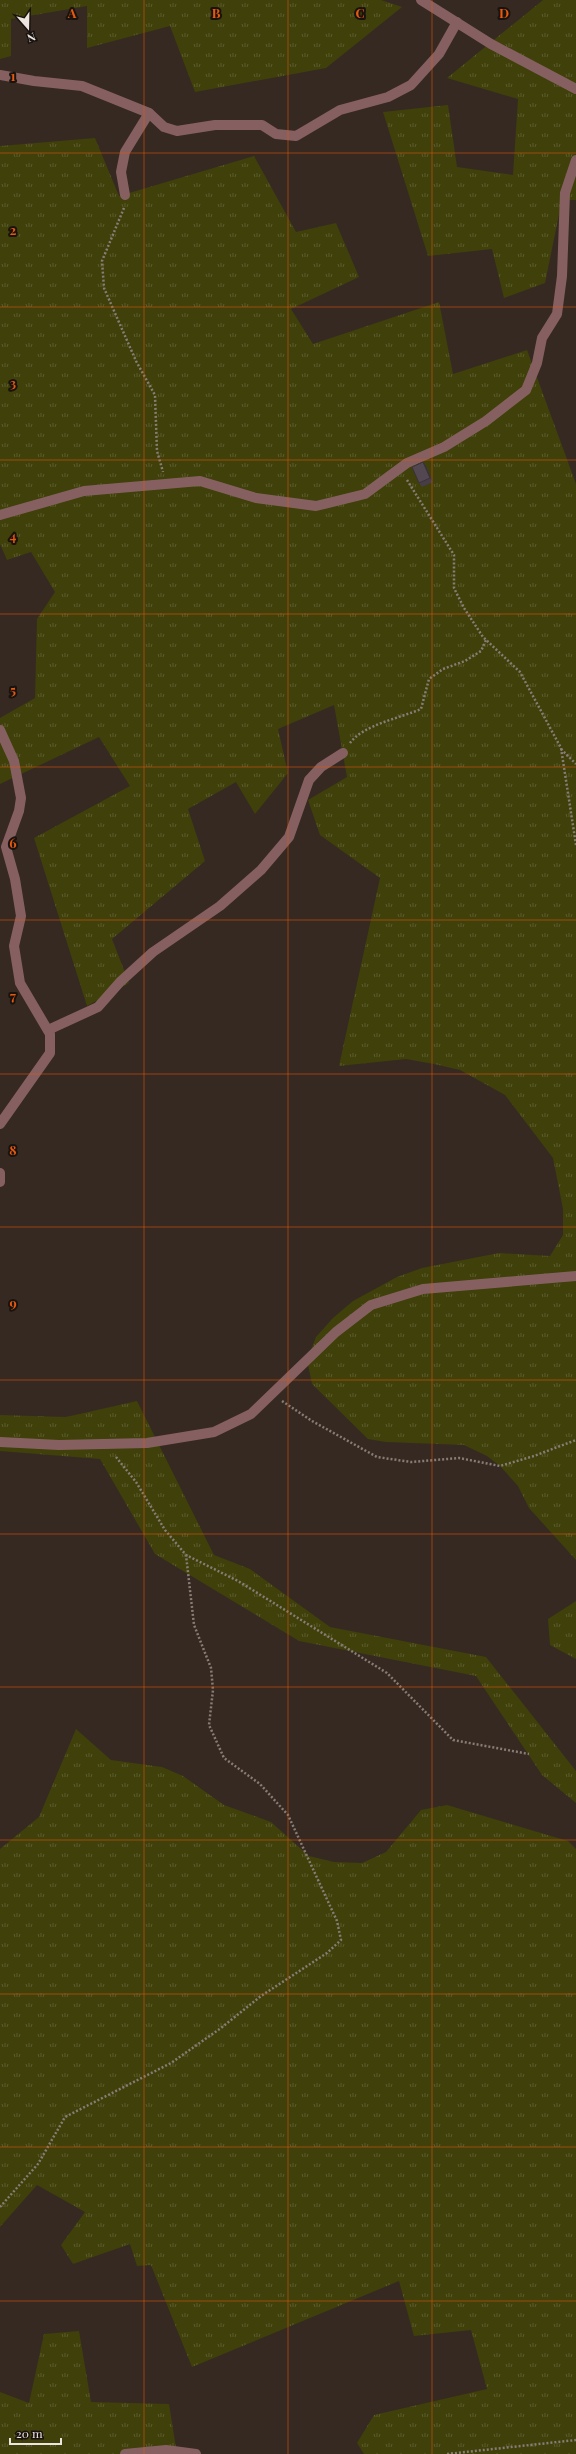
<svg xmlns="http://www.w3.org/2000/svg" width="576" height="2454" font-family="'Playfair Display',serif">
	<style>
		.grass { fill: url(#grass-tufts) }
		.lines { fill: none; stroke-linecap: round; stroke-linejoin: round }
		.path { stroke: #887c76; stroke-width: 2.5; stroke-dasharray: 2 2; stroke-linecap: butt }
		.minor { stroke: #866060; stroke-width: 10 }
		.wall { fill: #473d47 }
		.shaded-wall { fill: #3a3239 }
		.building { fill: #534752; stroke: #3a3239 }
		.grid { fill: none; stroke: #e8590c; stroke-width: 1; stroke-opacity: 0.55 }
		.grid-label { font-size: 13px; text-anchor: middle; font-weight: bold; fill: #e8590c; stroke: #191310; stroke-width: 4; stroke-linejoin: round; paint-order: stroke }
	</style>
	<defs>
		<pattern id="grass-tufts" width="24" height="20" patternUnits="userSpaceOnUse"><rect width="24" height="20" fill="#3f400a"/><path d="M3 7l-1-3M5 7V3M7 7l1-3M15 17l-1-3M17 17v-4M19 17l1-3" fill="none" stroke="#5b5b2d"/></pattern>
	</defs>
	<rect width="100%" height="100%" fill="#362921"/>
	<g class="grass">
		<path d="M0,0h381l21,7 -76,61 -131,24 -25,-66 -83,22v-42l-76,13v37l-11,3z"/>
		<path d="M543,0h33v200h-14l-17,83 -41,15 -12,-49 -64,7 -45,-144 65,-7 9,62 56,8 5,-76 -71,-21z"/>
		<path d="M95,138l24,58 135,-40 42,76 40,-9 23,54 -68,32 22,35 126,-42 14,72 74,-24 49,134v1076l-47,-52 -11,-22 -18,-20 -13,-10 -23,-11 -78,-3 -18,-3 -56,-55 -5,-24 9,-23 17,-19 20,-17 44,-24 25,-9 77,-15 51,3 13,-21v-26l-10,-51 -48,-63 -45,-25 -26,-6 -28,-5 -67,7 41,-188 -60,-43 -12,-35 39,-23 -13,-72 -56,24 10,44 -33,41 -19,-32 -48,27 17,52 -93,78 17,44 -42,23 -53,-168 96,-52 -31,-49 -99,47v-66l35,-20 2,-79 18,-27 -24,-40 -24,8 -7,-16v-398z"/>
		<path d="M137,1401l77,154 36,14 80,58 156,30 90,114v32l-34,-28 -66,-99 -177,-35 -144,-87 -55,-95 -100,-8v-36l66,2z"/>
		<path d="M576,1601v58l-26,-14 -2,-26z"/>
		<path d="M76,1729l35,31 51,7 21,9 41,29 47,17 38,34 25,6 28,1 24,-11 35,-42 26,-5 121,36 8,8v605h-212l-7,-11 17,-28 113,-26 -16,-59 -57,6 -15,-55 -207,86 -41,-102 -14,1 -7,-22 -57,20 -12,-19 24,-33 -48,-27 -37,42v-378l39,-32z"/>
		<path d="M79,2331l12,71 78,2 8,50h-177v-62l29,11 15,-69z"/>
	</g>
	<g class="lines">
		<g class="path">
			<path d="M124,208l-22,53 2,27 32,73 19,34 2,56 6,21"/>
			<path d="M407,480l47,75v33l10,20 19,29 37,35 41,76 15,97"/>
			<path d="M350,743c13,-18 50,-25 71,-34l8,-30 14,-10 22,-8 16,-10 5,-11"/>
			<path d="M561,749l15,15"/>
			<path d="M282,1401l30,20 65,36 34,5 48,-4 41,8 34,-10 42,-16"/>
			<path d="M116,1457l20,25 29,48 21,25 52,26 149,92 66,67 76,14"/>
			<path d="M0,2207l38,-43 27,-47 106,-54 50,-35 40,-32 66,-43 14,-13 -4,-19 -49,-106 -28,-31 -36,-26 -15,-33 4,-35 -2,-22 -17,-43 -8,-70"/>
			<path d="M447,2454l129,-14"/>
		</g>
		<g class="minor">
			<path d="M421,0l70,44 85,45"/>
			<path d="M0,75l34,6 48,5 67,27 15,14 13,4 38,-6h47l14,9 20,2 44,-26 48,-13 23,-12 28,-31 18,-32"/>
			<path d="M125,195l-4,-23 4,-20 24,-39"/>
			<path d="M0,515l84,-24 116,-10 56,17 60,8 49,-12 42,-31 37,-16 42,-26 40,-31 11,-27 5,-25 15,-24 5,-38 3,-83 11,-33"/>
			<path d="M0,730l14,31 7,37 -2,13 -13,36 9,32 6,37 -7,30 6,37 30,51v19l-50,71"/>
			<path d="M48,1030l50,-23 22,-25 33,-30 67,-46 41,-36 28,-33 20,-57 12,-13 22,-14"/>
			<path d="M0,1173v9"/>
			<path d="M0,1442l59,3 88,-2 67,-11 37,-18 85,-82 35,-27 52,-16 153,-13"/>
			<path d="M125,2454l41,-4 30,4"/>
		</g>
	</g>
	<path class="wall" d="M426,466l7,16 -11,5 -3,-4z"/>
	<path class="shaded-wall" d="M423,462l3,4 7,16 -3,-4z"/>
	<path class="building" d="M423,462l7,16 -11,5 -7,-16z"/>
	<path class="grid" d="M144,0v2454M288,0v2454M432,0v2454M0,153h576M0,307h576M0,460h576M0,614h576M0,767h576M0,920h576M0,1074h576M0,1227h576M0,1380h576M0,1534h576M0,1687h576M0,1840h576M0,1994h576M0,2147h576M0,2301h576"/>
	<g class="grid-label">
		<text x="72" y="18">A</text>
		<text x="216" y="18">B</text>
		<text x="360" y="18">C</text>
		<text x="504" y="18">D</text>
		<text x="13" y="81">1</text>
		<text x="13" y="235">2</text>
		<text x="13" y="388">3</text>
		<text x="13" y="541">4</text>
		<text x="13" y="695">5</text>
		<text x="13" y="848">6</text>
		<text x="13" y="1001">7</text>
		<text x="13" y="1155">8</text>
		<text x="13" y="1308">9</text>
	</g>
	<g transform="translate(28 28) rotate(160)" stroke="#191310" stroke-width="3" paint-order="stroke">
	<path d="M0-3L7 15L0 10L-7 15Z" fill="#ede4df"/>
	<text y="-6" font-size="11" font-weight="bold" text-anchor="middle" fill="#ede4df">N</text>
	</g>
	<path d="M10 2438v6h51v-6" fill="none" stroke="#ede4df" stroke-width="2"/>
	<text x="16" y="2438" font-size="12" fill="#ede4df" stroke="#191310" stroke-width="3" paint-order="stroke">20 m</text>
</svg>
